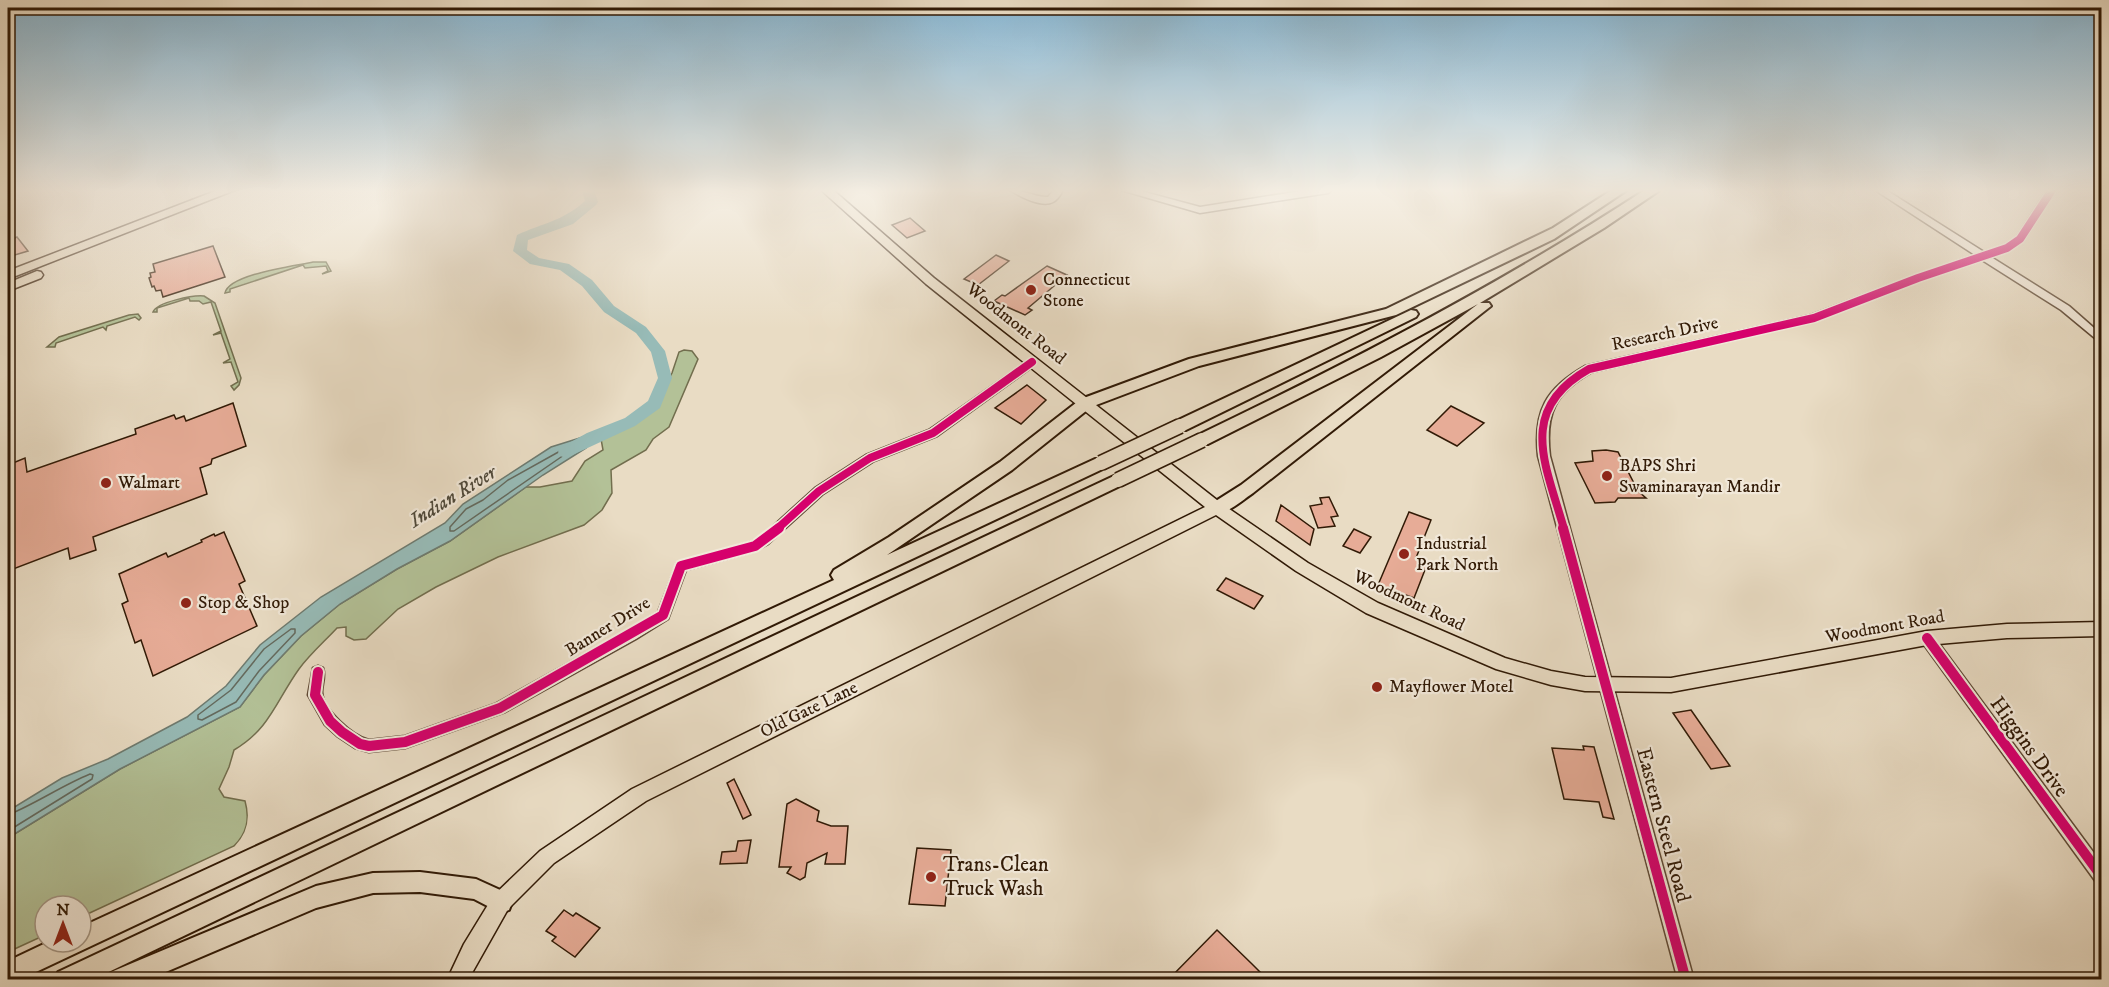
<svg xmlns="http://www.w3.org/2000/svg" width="2109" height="987" font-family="'IM FELL DW Pica',serif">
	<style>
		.green { fill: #b3c197; stroke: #726e4e; stroke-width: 1.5 }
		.water { fill: #97bbb7; stroke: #6e7b70; stroke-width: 1.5 }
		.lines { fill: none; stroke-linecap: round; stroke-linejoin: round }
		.shore { stroke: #646a5e; stroke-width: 1.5 }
		.river { fill: #97bbb7; fill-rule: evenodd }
		.building { fill: #e7ac97; stroke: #311a06; stroke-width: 1.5 }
		.minor-casing { stroke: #5f4a36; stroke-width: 3 }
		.major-casing { stroke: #311a06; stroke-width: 3 }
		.highway-casing { stroke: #311a06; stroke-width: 4 }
		.minor { fill: #f1e8d9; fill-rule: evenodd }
		.major { fill: #e9dcc4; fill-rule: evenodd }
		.highway { fill: #e9dcc4; fill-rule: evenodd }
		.highway-bridge-casing { stroke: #311a06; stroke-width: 17; stroke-linecap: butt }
		.highway-bridge { stroke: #e9dcc4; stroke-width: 14 }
		.cycleway-far1-casing { stroke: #f1e8d9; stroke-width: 11 }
		.cycleway-casing { stroke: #f1e8d9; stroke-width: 14 }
		.cycleway-far1 { stroke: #d6006c; stroke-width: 8 }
		.cycleway { stroke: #d6006c; stroke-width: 10 }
		.poi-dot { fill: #8f2418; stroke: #f1e8d9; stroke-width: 2 }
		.labels { text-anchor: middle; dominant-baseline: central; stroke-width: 4.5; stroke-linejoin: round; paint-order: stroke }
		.poi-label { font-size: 18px; fill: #311a06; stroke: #f1e8d9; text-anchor: start }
		.street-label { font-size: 18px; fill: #311a06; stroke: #f1e8d9 }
		.water-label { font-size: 20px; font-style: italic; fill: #504a3b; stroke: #f1e8d9 }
		.near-street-label { font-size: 21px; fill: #311a06; stroke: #f1e8d9 }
		.near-poi-label { font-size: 21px; fill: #311a06; stroke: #f1e8d9; text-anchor: start }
	</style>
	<rect width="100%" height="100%" fill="#e9dcc4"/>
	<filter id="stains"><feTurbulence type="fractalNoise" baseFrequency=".00333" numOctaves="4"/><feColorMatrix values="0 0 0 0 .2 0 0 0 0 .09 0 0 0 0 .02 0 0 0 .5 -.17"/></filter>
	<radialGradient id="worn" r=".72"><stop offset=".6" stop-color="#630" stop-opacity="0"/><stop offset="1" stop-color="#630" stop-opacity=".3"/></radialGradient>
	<g class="green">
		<path d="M313,262h13l5,9 -9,3 6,-3 -2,-5 -21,2 -2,-3 -73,24v3l-5,1c4,-19 70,-27 88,-31z"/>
		<path d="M204,296l11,7 26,75 -2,7 -5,5 -3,-4 7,-4 -7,-20 -8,1 7,-4 -9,-26 -8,2 8,-4 -10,-29 -8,2 -4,-3h-9l-1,-3 -32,10v4h-4c4,-10 40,-17 51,-16z"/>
		<path d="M138,314l3,4 -2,2 -4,-3 -28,9 -1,4 -3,-3 -47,16 -1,4h-8l12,-10 70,-22z"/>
		<path d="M684,350l8,1 6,8 -29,68 -16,12 -7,11 -35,20 1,23 -10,17 -18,15 -86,32 -62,30 -38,22 -32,30 -12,1 -8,-4v-9l-9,1c-12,13 -27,26 -38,41 -23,32 -29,60 -65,81l-5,17 -10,22 5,8 21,4c5,18 2,32 -11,45l-153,71v-11h-36v29l-37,17v-114l112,-69 120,-62 24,-32 37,-39 39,-32 57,-35 53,-28 76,-54h14l32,-6 13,-20 18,-11 -2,-11 2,-8 50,-22 19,-36 7,-21z"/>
	</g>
	<path class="water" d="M586,436v12l-43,27 -93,66 -53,28 -57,35 -39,32 -37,39 -24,32 -120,62 -112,69v-27l54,-33 46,-19 79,-42 39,-31 34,-41 61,-48 124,-74 18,-19 88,-57z"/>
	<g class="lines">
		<g class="shore">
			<path d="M562,450l3,2 -1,3 -110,76h-4v-4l16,-18 17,-9 25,-20z"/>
			<path d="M291,629h4v4l-36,38 -23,31 -34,18 -4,-1v-4l33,-25 33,-41z"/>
			<path d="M8,815c29,-12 53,-29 82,-41l3,1 -1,4 -84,52"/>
		</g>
		<path class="river" d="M582,190h12l4,12 -2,3 -23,19 -45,16 -1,10 12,8 30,6 23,16 22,26 32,21 19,24 7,27 -12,30 -25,18 -69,32 -6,-2 -2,-4 2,-4 27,-15 38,-15 23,-17 10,-23 -7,-26 -15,-19 -32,-21 -22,-26 -22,-16 -30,-6 -17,-13 4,-16c26,-12 46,-14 68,-34z"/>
	</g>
	<g class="building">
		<path d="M910,218l15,13 -18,7 -15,-13z"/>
		<path d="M17,237l11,14 -20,6v-16z"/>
		<path d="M213,246l12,31 -62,20 -2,-7 -5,1 -2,-5 -2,1 -3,-9 2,-1 -1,-4 5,-1 -2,-8z"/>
		<path d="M996,255l13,6 -31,24 -14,-6z"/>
		<path d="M1047,266l20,9 -39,33 4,2 -7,5 -31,-14 8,-6 3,1z"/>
		<path d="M1027,385l19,15 -25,24 -26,-16z"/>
		<path d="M233,403l13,43 -34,13 -1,5 -11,4 7,26 -114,43 3,13 -26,9 -2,-11 -60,23v-106l17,-7 2,14 109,-38 -1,-5 39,-14 2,4 8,-3 2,5z"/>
		<path d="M1451,406l33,17 -27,23 -30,-16z"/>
		<path d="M1606,450l12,2 20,39 8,7h-28l-3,4 -20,1 -20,-40 18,-2 -1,-10z"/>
		<path d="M1329,497l9,19 -7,1 4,9 -17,2 -8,-22 12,-2 -2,-6z"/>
		<path d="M1281,505l33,24 -4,16 -34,-24z"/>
		<path d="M1409,512l22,8 -15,38 12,4 -14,36 -36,-13z"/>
		<path d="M1354,529l17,8 -11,16 -17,-7z"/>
		<path d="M224,532l21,49 -6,3 18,42 -104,50 -12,-36 -6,3 -13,-39 6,-3 -9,-27 47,-21 2,4 34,-15 -1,-2 13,-6 1,2z"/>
		<path d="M1226,578l37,18 -9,13 -37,-19z"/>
		<path d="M1691,710l39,56 -19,3 -38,-56z"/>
		<path d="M1583,746l11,1 20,72 -11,-2 -4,-15 -35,-3 -12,-51 32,2z"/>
		<path d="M734,779l17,36 -8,4 -16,-36z"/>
		<path d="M796,799l23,12 -2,10 14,5h17l-3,38h-20l2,-11 -20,10 -2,14 -5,3 -13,-7 4,-6h-12l8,-63z"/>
		<path d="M751,840l-4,23 -27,1 2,-12 14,-1 2,-10z"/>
		<path d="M917,848l34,2 -6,56 -36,-2z"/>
		<path d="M564,910l9,6 3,-3 24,15 -25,29 -23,-16 4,-4 -10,-6z"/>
		<path d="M1217,930l35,34 16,16h-100z"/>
	</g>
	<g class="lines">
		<defs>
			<g id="minor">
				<path d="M1010,190c14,0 25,7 38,7l6,-7h9c-2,4 -6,10 -10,12 -11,6 -34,-6 -43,-12z"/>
				<path d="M1121,190h16l63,17 107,-17h25l-4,3 -128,20z"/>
				<path d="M1875,190h11l98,62 20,-6 13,-9 30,-47h9l-33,51 -13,9 -19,7 78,49 33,29v9l-41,-34 -79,-50 -60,20 -104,40 -226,52c-37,21 -47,41 -42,84l142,517 -2,6 -10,1 -4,-7 -138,-517c-5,-45 8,-68 47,-90l226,-51 103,-39 61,-21z"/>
				<path d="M1032,358l5,4 -1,2 -99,72 -63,25 -51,33 -55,50 -13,7 -69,19 -18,49 -32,20 -131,73 -100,36 -36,4 -14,-4 -18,-12 -12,-11 -17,-30 5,-27 5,-2 5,2c3,8 -1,16 -1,24 1,18 31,44 47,48l36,-4 90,-32 131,-73 32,-19 19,-49 74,-21 9,-4 55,-50 51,-33 63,-25z"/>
				<path d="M1927,633l5,1 170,230v20l-6,-2 -174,-240 -2,-4 2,-4z"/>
			</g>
			<g id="major">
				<path d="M218,190h17l-227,89v-8z"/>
				<path d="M821,190h12l101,88 288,226 86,59 70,40 127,55 46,13 34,6 86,1 256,-47 80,-7 95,-2v14l-95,2 -80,7 -256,47 -86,-1 -34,-6 -55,-16 -130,-56 -70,-42 -80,-56 -570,286 -92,62 -46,46 -40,71h-21l17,-36 30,-49 46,-44 92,-62 573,-282 -279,-223z"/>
				<path d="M37,271l4,1 2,3 -2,3 -33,13v-8z"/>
			</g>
			<g id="highway">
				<path d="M1612,190h15l-73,49 -158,76 -197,51 -108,41 -79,63 -125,85 208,-96h12l2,4 -2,4 -1088,513h-11v-19l40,-19h33v-15l753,-347 -3,-5 3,-5 55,-33 111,-75 81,-63 108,-40 197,-50 167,-81z"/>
				<path d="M1645,190h15l-56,38 -124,75h9l2,3 -238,187c-12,8 -28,24 -42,19l-2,-4 2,-4 30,-19 237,-181 -97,53 -173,87h-12l-2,-4 2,-4c154,-74 305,-152 449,-246z"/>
				<path d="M1411,310l5,1 2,3 -2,3 -230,113h-12l-2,-4 2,-4z"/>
				<path d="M1118,474l6,2 2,4 -2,4 -1032,496h-37l3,-8z"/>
				<path d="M420,872l56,7 33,15 3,8 -3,8 -8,3 -27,-14 -54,-7 -47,1 -57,15 -169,72h-39l3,-8 205,-86 57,-13z"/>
			</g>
		</defs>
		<use href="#minor" class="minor-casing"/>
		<use href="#major" class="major-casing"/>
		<use href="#highway" class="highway-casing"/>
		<use href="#minor" class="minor"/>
		<use href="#major" class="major"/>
		<use href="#highway" class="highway"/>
		<defs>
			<g id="highway-bridge">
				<path d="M1101,463l79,-37"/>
				<path d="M1118,480l84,-40"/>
			</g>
		</defs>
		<use href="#highway-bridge" class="highway-bridge-casing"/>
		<use href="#highway-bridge" class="highway-bridge"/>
		<defs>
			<g id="cycleway-far1">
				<path d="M777,529l42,-38 51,-33 63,-25 99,-71"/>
				<path d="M1564,529c-18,-64 -48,-119 25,-160l225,-51 104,-40 89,-30 13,-9 32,-49"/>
			</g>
			<g id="cycleway">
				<path d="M1563,528l121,445"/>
				<path d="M1927,638l175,239"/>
				<path d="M318,672l-3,23 15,26 12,11 18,12 9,2 36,-4 95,-34 163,-93 18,-49 74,-20 24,-18"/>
			</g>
		</defs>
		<use href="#cycleway-far1" class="cycleway-far1-casing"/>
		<use href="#cycleway" class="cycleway-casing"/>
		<use href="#cycleway-far1" class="cycleway-far1"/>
		<use href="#cycleway" class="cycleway"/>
	</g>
	<linearGradient id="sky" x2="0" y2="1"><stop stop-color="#87b7d4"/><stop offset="0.58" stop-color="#f5efe4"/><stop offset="1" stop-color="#f5efe4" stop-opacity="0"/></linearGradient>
	<rect width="2109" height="329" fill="url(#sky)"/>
	<g class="poi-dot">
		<circle cx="1031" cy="290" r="6"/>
		<circle cx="1607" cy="476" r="6"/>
		<circle cx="106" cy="483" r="6"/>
		<circle cx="1404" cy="554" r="6"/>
		<circle cx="186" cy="603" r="6"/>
		<circle cx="1377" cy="687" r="6"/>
		<circle cx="931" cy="877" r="6"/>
	</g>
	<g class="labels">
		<g class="poi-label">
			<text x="1043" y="280">Connecticut<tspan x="1043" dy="21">Stone</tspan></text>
			<text x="1619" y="466">BAPS Shri<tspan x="1619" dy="21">Swaminarayan Mandir</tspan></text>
			<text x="118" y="483">Walmart</text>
			<text x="1416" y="544">Industrial<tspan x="1416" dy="21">Park North</tspan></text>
			<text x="198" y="603">Stop &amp; Shop</text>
			<text x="1389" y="687">Mayflower Motel</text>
		</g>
		<g class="street-label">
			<text transform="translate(1016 324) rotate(38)">Woodmont Road</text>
			<text transform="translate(1665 334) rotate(-12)">Research Drive</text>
			<text transform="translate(1409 601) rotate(25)">Woodmont Road</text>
			<text transform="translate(608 627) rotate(-32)">Banner Drive</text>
			<text transform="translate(1885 627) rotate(-10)">Woodmont Road</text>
			<text transform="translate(809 710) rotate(-26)">Old Gate Lane</text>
		</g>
		<g class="water-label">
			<text transform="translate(453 497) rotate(-32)">Indian River</text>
		</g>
		<g class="near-street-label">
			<text transform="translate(2029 747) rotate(54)">Higgins Drive</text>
			<text transform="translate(1663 825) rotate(75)">Eastern Steel Road</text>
		</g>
		<g class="near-poi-label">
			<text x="943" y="865">Trans-Clean<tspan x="943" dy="24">Truck Wash</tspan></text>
		</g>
	</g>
	<rect width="2109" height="987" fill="none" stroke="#e9dcc4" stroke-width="30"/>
	<rect x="9" y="9" width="2091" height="969" fill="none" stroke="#311a06" stroke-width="3"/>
	<rect x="15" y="15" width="2079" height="957" fill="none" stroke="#311a06" stroke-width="1.5"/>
	<g transform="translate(63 924)"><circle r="28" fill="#f1e8d9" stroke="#a49685" stroke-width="1.5"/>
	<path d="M0-4.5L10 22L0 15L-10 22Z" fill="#8f2418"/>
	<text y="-9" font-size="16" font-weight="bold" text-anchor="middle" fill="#311a06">N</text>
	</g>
	<rect width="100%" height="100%" filter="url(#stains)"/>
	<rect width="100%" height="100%" fill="url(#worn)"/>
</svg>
